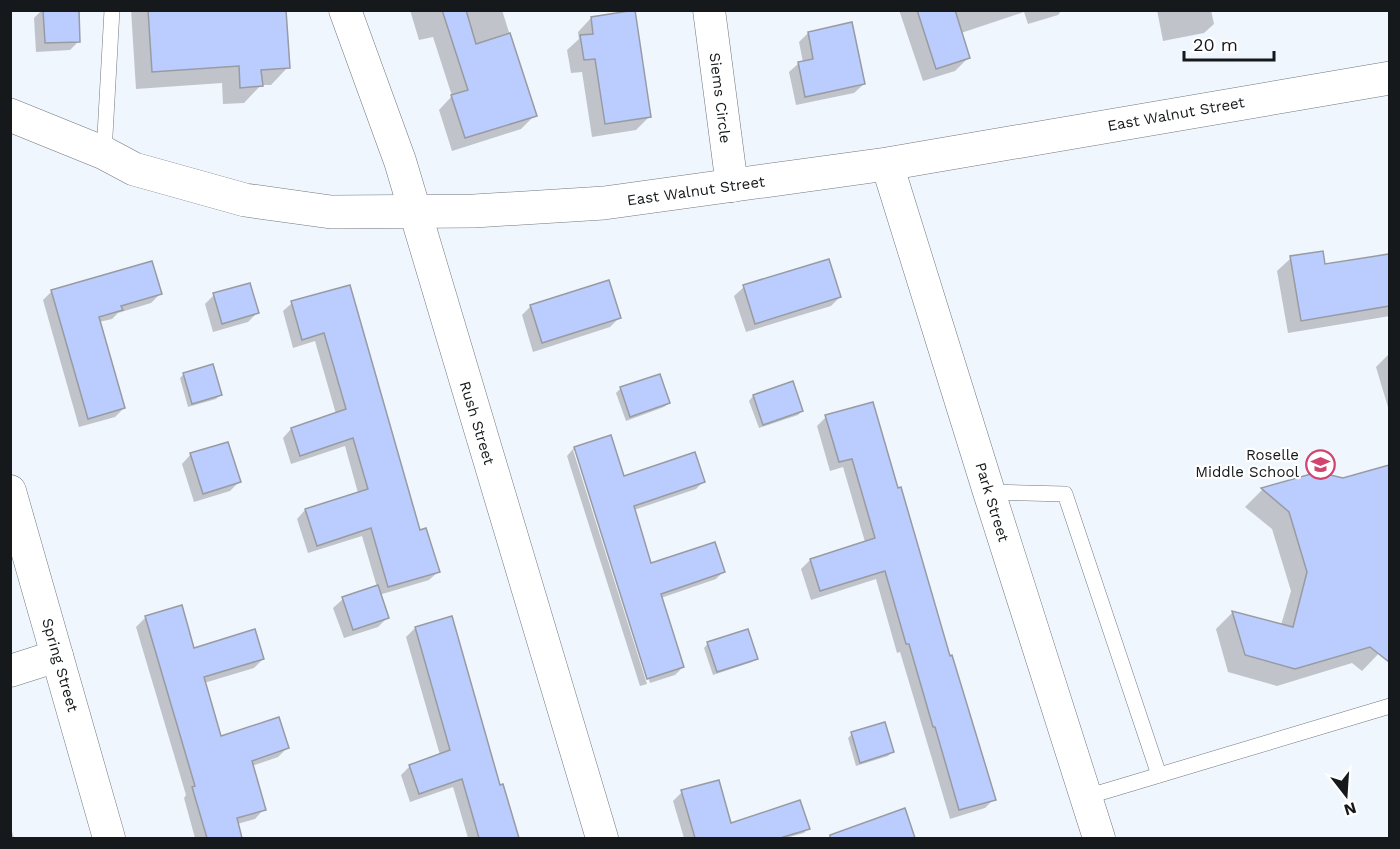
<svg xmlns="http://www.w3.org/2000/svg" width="1400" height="849" font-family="'Work Sans',sans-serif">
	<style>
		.shadow { fill: #0003 }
		.building { fill: #bbccfe; stroke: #989ba2; stroke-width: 1.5 }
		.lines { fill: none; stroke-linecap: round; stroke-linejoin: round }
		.lane-casing { stroke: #72787e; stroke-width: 16 }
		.street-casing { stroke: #72787e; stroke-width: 33 }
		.secondary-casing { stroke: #72787e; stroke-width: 34 }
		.lane { stroke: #fff; stroke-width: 15 }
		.street { stroke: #fff; stroke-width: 32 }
		.secondary { stroke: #fff; stroke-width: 33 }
		.labels { text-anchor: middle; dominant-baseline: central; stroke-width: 4.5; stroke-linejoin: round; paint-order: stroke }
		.street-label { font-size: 15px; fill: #16191b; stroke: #fff }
		.poi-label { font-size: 15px; fill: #16191b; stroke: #fff; text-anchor: end }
	</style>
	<rect width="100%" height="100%" fill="#f0f6fd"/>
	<g class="shadow">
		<path d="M42,10h35l2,31 -9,9 -34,2 -2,-34z"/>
		<path d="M131,10h153l4,57 -17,18h-10l-17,18 -21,1 -1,-21 -86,6z"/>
		<path d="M410,10h92l33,105 -14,14 -69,22 -13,-41 13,-14 -19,-59 -14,3z"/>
		<path d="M899,10h163l-4,5 -30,9 -4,-12 -63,21 8,24 -14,14 -32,10z"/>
		<path d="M1157,10h54l3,14 -10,9 -41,8z"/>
		<path d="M591,18l58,99 -13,13 -44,7 -10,-65 -11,1 -4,-23 12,-11 -1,-7z"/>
		<path d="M808,33l56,51 -10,9 -58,12 -7,-33 10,-9 4,-1 -4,-20z"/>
		<path d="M1390,255v61l-102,17 -11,-62 14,-13 33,8z"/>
		<path d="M349,286l70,246 19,40 -9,8 -50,15 8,23 -9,9 -34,11 -11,-30 10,-9 34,-12 -15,-51 -54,17 -11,-34 8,-9 53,-17 -13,-47 -54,18 -8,-26 8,-9 45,-15 -21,-73 -22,7 -10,-37 9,-8z"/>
		<path d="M744,287l96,10 -9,9 -85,26 -12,-36z"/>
		<path d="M52,291l108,3 -9,9 -33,10 -6,6 -13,3 25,86 -9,9 -36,10 -36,-127z"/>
		<path d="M214,295l43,18 -9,9 -35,10 -8,-28z"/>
		<path d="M531,306l88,12 -9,9 -77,25 -11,-37z"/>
		<path d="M1390,353v61l-14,-47z"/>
		<path d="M184,374l36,21 -4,4 -28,8 -8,-29z"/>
		<path d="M792,383l10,28 -4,4 -39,13 -10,-27 4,-5z"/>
		<path d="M621,388l48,15 -5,4 -38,14 -10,-28z"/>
		<path d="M872,404l77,254 45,141 -9,9 -35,11 -50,-167 -3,1 -21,-74 -65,21 -10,-31 9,-9 55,-18 -22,-75 -13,4 -13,-45 9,-9z"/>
		<path d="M574,448l49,30 80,4 -7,7 -62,21 16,55 74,6 -8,8 -55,19 22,69 -8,8 -25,8 -74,-233h-3l74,234 -7,2 -73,-230z"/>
		<path d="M191,454l48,28 -9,9 -36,11 -12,-38z"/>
		<path d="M1390,466v180l-6,2 -22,23 -10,-8 -75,23 -49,-14 -12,-43 17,-17 48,13 10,-34 -19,-62 -27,-22 17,-17 56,-17 25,7z"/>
		<path d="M181,607l12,43 70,9 -9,9 -50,15 16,55 67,10 -9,9 -26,9 12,43 -9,10 -18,5 4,14h-46l-11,-40 2,-3 -50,-168 9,-9z"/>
		<path d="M415,628l84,159 3,-1 16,52h-50l-15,-51 -43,15 -9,-27 9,-9 30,-11 -34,-118z"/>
		<path d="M708,643l48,15 -4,4 -39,13 -9,-27z"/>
		<path d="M852,734l40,18 -4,4 -32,10 -8,-28z"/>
		<path d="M718,782l16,56h-50l-11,-37 9,-9z"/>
		<path d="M905,810l9,28h-49l-3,-10z"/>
		<path d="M765,816l43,12 -4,5 -18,5h-13z"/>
		<path d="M10,825l4,13h-4z"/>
	</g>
	<g class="building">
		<path d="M43,10h36l1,32 -35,1z"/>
		<path d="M148,10h138l4,58 -29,2 2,16 -23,2 -1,-22 -87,6z"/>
		<path d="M442,10h24l10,34 34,-11 27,83 -72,22 -14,-43 17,-5z"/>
		<path d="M635,10l16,107 -46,7 -10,-65 -11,1 -4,-25 13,-1 -2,-17z"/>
		<path d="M917,10h38l15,48 -34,11z"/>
		<path d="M852,22l13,62 -60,13 -7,-35 15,-3 -5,-27z"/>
		<path d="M1323,251l2,13 64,-10v52l-88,15 -11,-65z"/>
		<path d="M829,259l12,38 -86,27 -12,-39z"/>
		<path d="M152,261l10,33 -41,12 2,4 -24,7 26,91 -37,11 -37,-129z"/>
		<path d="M609,280l12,38 -79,25 -12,-38z"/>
		<path d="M250,283l9,30 -37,11 -9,-31z"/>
		<path d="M350,285l70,245 6,-2 14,44 -52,15 -17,-59 -54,18 -12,-37 63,-20 -15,-51 -53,18 -9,-28 55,-19 -22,-76 -22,7 -11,-39z"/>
		<path d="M213,364l9,31 -30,9 -9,-31z"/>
		<path d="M660,374l10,29 -40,14 -10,-30z"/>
		<path d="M793,381l10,30 -40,14 -10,-30z"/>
		<path d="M873,402l25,86 3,-1 49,169 2,-1 44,145 -37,10 -24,-83h-2l-24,-83h-3l-21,-73 -65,20 -10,-32 65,-21 -23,-79 -13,3 -14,-47z"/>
		<path d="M611,435l13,41 71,-24 10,30 -71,24 17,57 64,-21 10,30 -64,22 23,73 -37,12 -73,-232z"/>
		<path d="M228,442l13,40 -38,12 -13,-41z"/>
		<path d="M1389,465v197l-19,-15 -75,22 -50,-14 -13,-44 61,16 14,-55 -18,-60 -28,-24 57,-16 25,6z"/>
		<path d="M378,585l11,33 -36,12 -11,-33z"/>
		<path d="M182,605l12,43 61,-19 9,30 -60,18 17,59 58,-19 10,31 -37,13 14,49 -29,8 5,20h-35l-15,-51 3,-1 -50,-170z"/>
		<path d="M452,616l48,169 3,-1 16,54h-40l-17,-59 -43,15 -10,-29 41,-15 -35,-123z"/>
		<path d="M748,629l10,30 -41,13 -10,-30z"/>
		<path d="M885,722l9,30 -34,11 -9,-31z"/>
		<path d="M719,780l12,43 69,-23 10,29 -30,9h-85l-14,-48z"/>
		<path d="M905,808l10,30h-85v-3z"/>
	</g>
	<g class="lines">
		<defs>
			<g id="lane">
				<path d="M104,153l8,-143"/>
				<path d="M989,492l76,2 94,281"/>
				<path d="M1086,797l304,-91"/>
			</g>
			<g id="street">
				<path d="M345,10l55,151 202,677"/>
				<path d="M709,10l23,176"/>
				<path d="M887,164l102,328 110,346"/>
				<path d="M10,491l99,347"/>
				<path d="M10,671l47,-15"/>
			</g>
			<path id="secondary" d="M10,115l94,38 30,16 111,31 86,12 143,-1 130,-8 283,-39 503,-86"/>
		</defs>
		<use href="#lane" class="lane-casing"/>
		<use href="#street" class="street-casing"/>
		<use href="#secondary" class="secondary-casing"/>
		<use href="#lane" class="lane"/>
		<use href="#street" class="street"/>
		<use href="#secondary" class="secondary"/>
	</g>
	<defs>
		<symbol id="school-ring" viewBox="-11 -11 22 22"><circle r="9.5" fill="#fff" stroke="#d2446d" stroke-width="1.5"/><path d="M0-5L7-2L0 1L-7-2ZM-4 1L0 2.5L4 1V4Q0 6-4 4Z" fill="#d2446d"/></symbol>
	</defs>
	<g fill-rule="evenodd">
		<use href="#school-ring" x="1304" y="448" width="33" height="33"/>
	</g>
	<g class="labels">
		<g class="street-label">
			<text transform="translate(720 98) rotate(83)">Siems Circle</text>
			<text transform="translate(1176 114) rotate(-10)">East Walnut Street</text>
			<text transform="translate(696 191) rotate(-8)">East Walnut Street</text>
			<text transform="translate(477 423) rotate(73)">Rush Street</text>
			<text transform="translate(992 502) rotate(73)">Park Street</text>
			<text transform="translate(60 665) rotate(74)">Spring Street</text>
		</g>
		<g class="poi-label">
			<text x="1299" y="455">Roselle<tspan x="1299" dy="17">Middle School</tspan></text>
		</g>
	</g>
	<rect width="1400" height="849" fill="none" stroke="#16191b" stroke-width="24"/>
	<g transform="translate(1346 795) rotate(163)" stroke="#ffffff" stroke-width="4.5" paint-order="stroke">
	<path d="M0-4.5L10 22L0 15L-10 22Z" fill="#16191b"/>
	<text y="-9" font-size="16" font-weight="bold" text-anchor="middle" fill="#16191b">N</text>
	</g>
	<path d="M1184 51v9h90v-9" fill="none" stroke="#16191b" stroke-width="3"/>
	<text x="1193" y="51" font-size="18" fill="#16191b" stroke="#ffffff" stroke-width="4.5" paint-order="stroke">20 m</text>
</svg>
